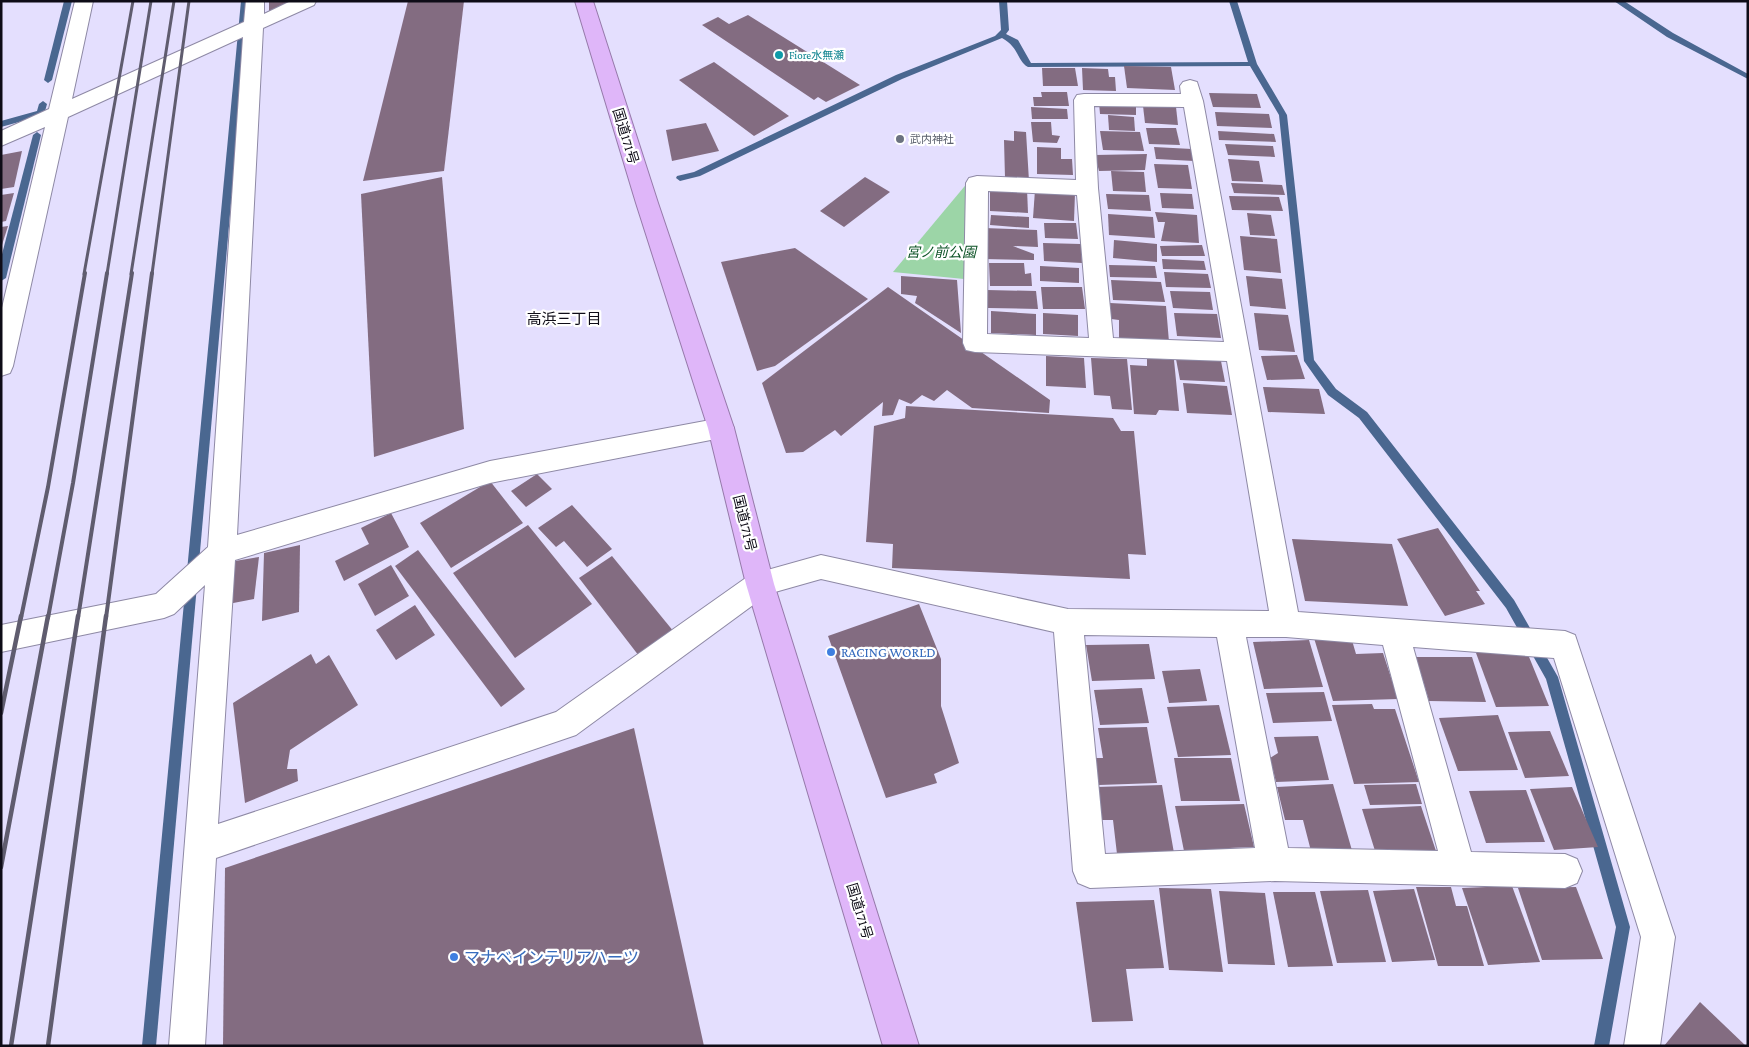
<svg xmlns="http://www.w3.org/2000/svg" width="1749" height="1047" font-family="'Crimson Pro','Noto Sans JP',serif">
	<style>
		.green { fill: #9cd5a7 }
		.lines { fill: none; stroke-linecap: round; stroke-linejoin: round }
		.stream { fill: #4a6790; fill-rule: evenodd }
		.building { fill: #836c81 }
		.minor-casing { stroke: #8e89a5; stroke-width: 2 }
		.highway-casing { stroke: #967aaa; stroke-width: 2 }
		.minor { fill: #fff; fill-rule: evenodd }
		.highway { fill: #dfb6f9; fill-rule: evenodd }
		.rail-far2 { stroke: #5f5c6e; stroke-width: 3 }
		.rail-far1 { stroke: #5f5c6e; stroke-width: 4 }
		.rail { stroke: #5f5c6e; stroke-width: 4.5 }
		.culture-dot { fill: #0f9aa8; stroke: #fff; stroke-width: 2 }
		.worship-dot { fill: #6b7280; stroke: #fff; stroke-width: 2 }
		.shop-dot { fill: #3f7fe0; stroke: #fff; stroke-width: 2 }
		.labels { text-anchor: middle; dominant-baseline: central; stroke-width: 4.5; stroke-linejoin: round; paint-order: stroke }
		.far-culture-label { font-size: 11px; fill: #0d838f; stroke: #fff; text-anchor: start }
		.far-worship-label { font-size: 11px; fill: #5b616d; stroke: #fff; text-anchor: start }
		.street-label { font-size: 14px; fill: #0e0c17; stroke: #fff }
		.park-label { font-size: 14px; font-style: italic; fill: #0a5124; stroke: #fff }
		.shop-label { font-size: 14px; fill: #366cbe; stroke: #fff; text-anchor: start }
		.neighbourhood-label { font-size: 15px; fill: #0e0c17; stroke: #fff }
		.near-shop-label { font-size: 16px; fill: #366cbe; stroke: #fff; text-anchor: start }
	</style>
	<rect width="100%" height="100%" fill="#e4dffe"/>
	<path class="green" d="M969,181l-5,98 -71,-7z"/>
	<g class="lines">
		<g class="stream">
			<path d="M64,1h8l-20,79 -4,3 -4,-3z"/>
			<path d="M241,1h8l-93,1045h-14z"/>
			<path d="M999,1h8l2,29 -3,4 12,6 13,23 217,-1 -19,-61h8l20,63 30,51 27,245 22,29 31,23 147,188 44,77 72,250 -21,119h-15l22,-119 -70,-248 -40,-71 -147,-190 -31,-23 -24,-34 -25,-246 -29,-49 -222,1c-11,-6 -9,-20 -26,-29l-100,41 -202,97 -20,5 -4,-3 1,-2 17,-4 202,-97 99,-39 6,-6z"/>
			<path d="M1614,1h10l49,32 75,41v5l-81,-42z"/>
			<path d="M43,101l4,3 -3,11 -43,12v-6l36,-10 2,-7z"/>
			<path d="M37,132l4,3 -35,143 -5,3v-23l32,-123z"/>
		</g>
	</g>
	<g class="building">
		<path d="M269,1h26l-26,12z"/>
		<path d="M408,1h56l-20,170 -81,10z"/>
		<path d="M748,15l112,70 -34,17 -8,-5 -4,3 -112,-75 16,-8 11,7z"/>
		<path d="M714,62l75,54 -35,20 -75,-56z"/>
		<path d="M1124,66l47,1 4,23 -48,-2z"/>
		<path d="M1042,68h33l3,18h-35z"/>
		<path d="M1082,68l26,1 1,8h6l1,14 -33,-1z"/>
		<path d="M1041,92h26l2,14h-35l-1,-9h9z"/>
		<path d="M1209,93l48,1 4,14 -48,-1z"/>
		<path d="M1099,103l37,2v10l-36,-1z"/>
		<path d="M1143,106l33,1 2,18 -33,-2z"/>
		<path d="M1031,107l36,2 1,10h-36z"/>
		<path d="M1215,112l54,2 3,14 -55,-2z"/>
		<path d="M1108,115l26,2 1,14 -26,-1z"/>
		<path d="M1031,122h20l1,13 8,1 -3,7 -24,-1z"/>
		<path d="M706,123l13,28 -47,10 -6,-31z"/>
		<path d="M1146,128h30l4,17 -31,-1z"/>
		<path d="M1014,131l12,1 3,49 -24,-3 -1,-38 10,1z"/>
		<path d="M1100,131l40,1 4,19 -41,-1z"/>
		<path d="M1218,131l56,3 2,8 -57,-2z"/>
		<path d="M1225,144l48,2 2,11 -47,-2z"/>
		<path d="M1037,147l24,1v11h11l1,16 -36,-1z"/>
		<path d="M1154,147l38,2 2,12 -38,-2z"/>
		<path d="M22,151l-8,36 -13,2v-34z"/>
		<path d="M1147,154l-2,16 -46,1 -4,-16z"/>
		<path d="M1228,159l31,2 4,21 -31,-1z"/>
		<path d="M1154,164l34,1 4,24 -34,-1z"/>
		<path d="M1111,171l33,1 2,20 -33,-1z"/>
		<path d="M442,177l22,252 -90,28 -13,-263z"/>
		<path d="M865,177l25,15 -46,35 -24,-16z"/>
		<path d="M1231,183l51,2 3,10 -51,-2z"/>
		<path d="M990,188l37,1 1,24 -38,-2z"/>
		<path d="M1035,190l40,3 -1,28 -41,-3z"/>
		<path d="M14,193l-8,28 -5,1v-27z"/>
		<path d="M1160,193l32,1 2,15 -32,-1z"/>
		<path d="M1106,194l43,1 2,16 -43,-2z"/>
		<path d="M1229,196l50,1 4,14 -51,-1z"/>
		<path d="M1155,212l42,3 2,28 -38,-2 4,-19h-7z"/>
		<path d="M1247,213l24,2 4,21 -25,-1z"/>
		<path d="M1108,214l45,3 2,21 -46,-3z"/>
		<path d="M991,215l38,2v11l-39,-3z"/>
		<path d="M1044,223h32l2,16 -33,-1z"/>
		<path d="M8,226l-6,19h-1v-18z"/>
		<path d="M984,228l53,2 1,17 -25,-1 21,8v6l-50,-1z"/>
		<path d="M1240,236l37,3 4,34 -37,-3z"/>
		<path d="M1114,240l43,4v18l-44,-4z"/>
		<path d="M1043,243l38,1 1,19 -38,-2z"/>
		<path d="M1202,245l3,11h-43l-2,-10z"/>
		<path d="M795,248l73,51 -93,67 -18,5 -36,-109z"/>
		<path d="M1162,259l42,2 2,9 -43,-1z"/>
		<path d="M989,263h35l1,11 6,-1 1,13h-42z"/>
		<path d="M1109,265l46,1 2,12 -47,-1z"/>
		<path d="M1040,266l39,2v15l-39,-2z"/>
		<path d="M1164,272l44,2 3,14 -45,-1z"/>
		<path d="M901,276l56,4 4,53 -46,-30 2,-7 -16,-2z"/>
		<path d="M1246,276l36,3 4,30 -36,-3z"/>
		<path d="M1111,280l50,2 4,20 -52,-2z"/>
		<path d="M888,287l162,113 -1,13 -77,-5 -25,-18 -13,11 -12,-6 -11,9 -12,-5 -6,16 -11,1 1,-14 -42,34 -6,-6 -32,22 -17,1 -24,-70z"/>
		<path d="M1041,287h41l3,22h-42z"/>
		<path d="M987,290l49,1 2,18 -50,-1z"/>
		<path d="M1170,291l40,1 3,18 -40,-2z"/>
		<path d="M1110,303l56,3 3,36 -50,-3v-19l-8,-1z"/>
		<path d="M991,311l45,3v21l-45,-2z"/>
		<path d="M1043,313l35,2v21l-35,-2z"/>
		<path d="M1174,313l43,1 4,24 -44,-2z"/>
		<path d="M1254,313l34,2 7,37 -36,-2z"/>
		<path d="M1297,355l8,24 -38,1 -6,-24z"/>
		<path d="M1046,356l38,2 2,30 -40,-2z"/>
		<path d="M1091,358l36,1 5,51 -20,-1 -2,-13 -16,-1z"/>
		<path d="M1147,358l27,2 5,51 -20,-1 -3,5 -22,-1 -4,-49 17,1z"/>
		<path d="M1176,359l45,2 4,21 -45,-2z"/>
		<path d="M1183,383l44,3 5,29 -45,-2z"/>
		<path d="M1263,387l56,2 6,25 -57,-2z"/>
		<path d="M906,406l207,12 8,13h13l12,124 -18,-1 2,25 -238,-11 1,-24 -27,-2 8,-116 31,-8z"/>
		<path d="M537,474l15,15 -26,18 -15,-16z"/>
		<path d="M490,481l33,42 -72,45 -31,-45z"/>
		<path d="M572,505l40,44 -25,18 -23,-26 -8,6 -18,-19z"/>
		<path d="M391,513l18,34 -65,34 -9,-20 34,-17 -8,-16z"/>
		<path d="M528,525l64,79 -77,54 -62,-85z"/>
		<path d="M1438,528l42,63h-4l9,13 -40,12 -48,-77z"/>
		<path d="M1292,539l100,5 16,62 -103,-5z"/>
		<path d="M300,545l-1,67 -37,9 2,-68z"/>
		<path d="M418,550l107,139 -24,18 -106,-141z"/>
		<path d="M612,556l62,76 -35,24 -60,-78z"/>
		<path d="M259,557l-5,42 -31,6 6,-43z"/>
		<path d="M391,565l18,31 -34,20 -17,-32z"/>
		<path d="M919,604l22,55v47l18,57 -25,11 3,9 -51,15 -58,-162z"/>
		<path d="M415,605l20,30 -39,25 -20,-30z"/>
		<path d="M1351,637l5,17 27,-1 15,46 -65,2 -19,-63z"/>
		<path d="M1309,640l14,47 -59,2 -11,-47z"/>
		<path d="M1149,644l6,35 -63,2 -6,-36z"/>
		<path d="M1527,652l22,54 -53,1 -20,-54z"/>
		<path d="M311,654l5,10 13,-9 29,50 -68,45 -3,19h10l1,12 -53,22 -12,-100z"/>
		<path d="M1416,657h56l14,45 -57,-1z"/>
		<path d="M1200,669l7,32 -38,2 -7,-32z"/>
		<path d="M1142,688l7,35 -49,2 -6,-35z"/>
		<path d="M1324,692l8,29 -59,2 -7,-30z"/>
		<path d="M1372,704l2,5h21l24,73 -65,2 -22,-79z"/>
		<path d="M1219,705l12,50 -53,2 -11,-50z"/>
		<path d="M1498,715l20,55 -60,1 -19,-53z"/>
		<path d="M1147,727l10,56 -58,2 -4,-27h8l-5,-30z"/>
		<path d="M634,728l70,318h-481l2,-178z"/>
		<path d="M1550,731l19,45 -44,2 -17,-46z"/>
		<path d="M1318,736l11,44 -53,2 -6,-24 8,-5 -4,-16z"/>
		<path d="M1174,758h57l9,43h-59z"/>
		<path d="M1333,784l20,70 -41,1 -9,-35h-18l-8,-33z"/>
		<path d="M1416,784l6,20 -52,1 -6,-20z"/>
		<path d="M1162,785l12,68 -57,1 -4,-34h-12l-5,-33z"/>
		<path d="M1572,787l26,60 -44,3 -24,-61z"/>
		<path d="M1526,790l19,52 -59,1 -17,-52z"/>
		<path d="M1244,804l10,43 -25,1 2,8 -27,1 -1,-7 -19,1 -9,-45z"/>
		<path d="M1421,806l15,45 -60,3 -14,-45z"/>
		<path d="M1512,886l28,76 -52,3 -26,-77z"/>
		<path d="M1416,887h35l5,19h11l17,60h-46z"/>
		<path d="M1576,887l27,72 -61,1 -24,-72z"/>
		<path d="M1159,888l52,1 12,83 -54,-2z"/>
		<path d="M1414,889l21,71 -43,2 -19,-71z"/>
		<path d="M1368,890l18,72 -49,1 -17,-72z"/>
		<path d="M1219,891l46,2 10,72 -47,-1z"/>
		<path d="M1273,892h42l18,74 -45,1z"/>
		<path d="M1154,900l10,68 -38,1 7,52 -41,1 -16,-120z"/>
		<path d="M1700,1002l46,44h-82z"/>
	</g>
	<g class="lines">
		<defs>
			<path id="minor" d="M75,1h18l-21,98 172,-77 2,-21h18v13l27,-13h25l-2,4 -51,23 -26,507 253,-74 231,-43 9,3 4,7 -4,7 -9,3 -231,45 -255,77 -17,264 338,-112 194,-137 71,-20 247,54 201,2 -42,-250 -252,-9 -9,-2 -3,-7 3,-160 3,-5 8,-2 99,4 -2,-80 3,-5 7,-1h97l-1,-8 3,-4 7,-2 7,2 6,19 95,511 267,19 10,4 100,302 -15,109h-36l17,-109 -87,-279 -141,-11 58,205 94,2 12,5 5,12 -5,12 -12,5 -290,-7 -185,7 -12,-5 -5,-12 -19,-239 -233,-53 -53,15 -192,141 -360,123 -11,188h-36l36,-461 -31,29 -10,4 -163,34v-27l155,-31 52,-47 35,-510 -175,80 -55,249 -3,7 -9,3v-64l44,-185 -44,19v-15l48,-22zM1094,106l90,1 40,235 -111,-4 -15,-150zM988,191l89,4 12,143 -102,-4zM1084,635l133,2 38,211 -150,6zM1246,637h40l97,8 55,206 -150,-3z"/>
			<path id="highway" d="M575,1h18l65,202 76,225 40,156 145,462h-36l-137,-462 -38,-156 -72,-225z"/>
		</defs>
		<use href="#minor" class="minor-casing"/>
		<use href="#highway" class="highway-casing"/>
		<use href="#minor" class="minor"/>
		<use href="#highway" class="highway"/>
		<g class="rail-far2">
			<path d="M84,274l49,-273"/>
			<path d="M107,274l44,-273"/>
			<path d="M131,274l43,-273"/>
			<path d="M152,274l37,-273"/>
		</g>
		<g class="rail-far1">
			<path d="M21,618l27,-131 37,-214"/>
			<path d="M48,618l25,-135 34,-210"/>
			<path d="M78,618l54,-345"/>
			<path d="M106,618l46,-345"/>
		</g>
		<g class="rail">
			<path d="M1,713l20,-97"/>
			<path d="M1,867l47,-251"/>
			<path d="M11,1046l67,-430"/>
			<path d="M48,1046l58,-430"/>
		</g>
	</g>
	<circle class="culture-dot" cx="779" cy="55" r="5"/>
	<circle class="worship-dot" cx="900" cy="139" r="5"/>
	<g class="shop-dot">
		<circle cx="831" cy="652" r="5"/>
		<circle cx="454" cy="957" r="5"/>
	</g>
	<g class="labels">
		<g class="far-culture-label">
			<text x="789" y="55">Fiore水無瀬</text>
		</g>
		<g class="far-worship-label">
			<text x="910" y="139">武内神社</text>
		</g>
		<g class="street-label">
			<text transform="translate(626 136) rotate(73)">国道171号</text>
			<text transform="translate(745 523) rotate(76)">国道171号</text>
			<text transform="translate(860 911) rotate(73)">国道171号</text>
		</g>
		<g class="park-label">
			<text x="941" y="252">宮ノ前公園</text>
		</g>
		<g class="shop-label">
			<text x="841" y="652">RACING WORLD</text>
		</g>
		<g class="neighbourhood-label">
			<text x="564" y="319">高浜三丁目</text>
		</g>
		<g class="near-shop-label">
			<text x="464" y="957">マナベインテリアハーツ</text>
		</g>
	</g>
	<rect width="1749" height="1047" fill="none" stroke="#0e0c17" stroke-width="5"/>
</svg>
